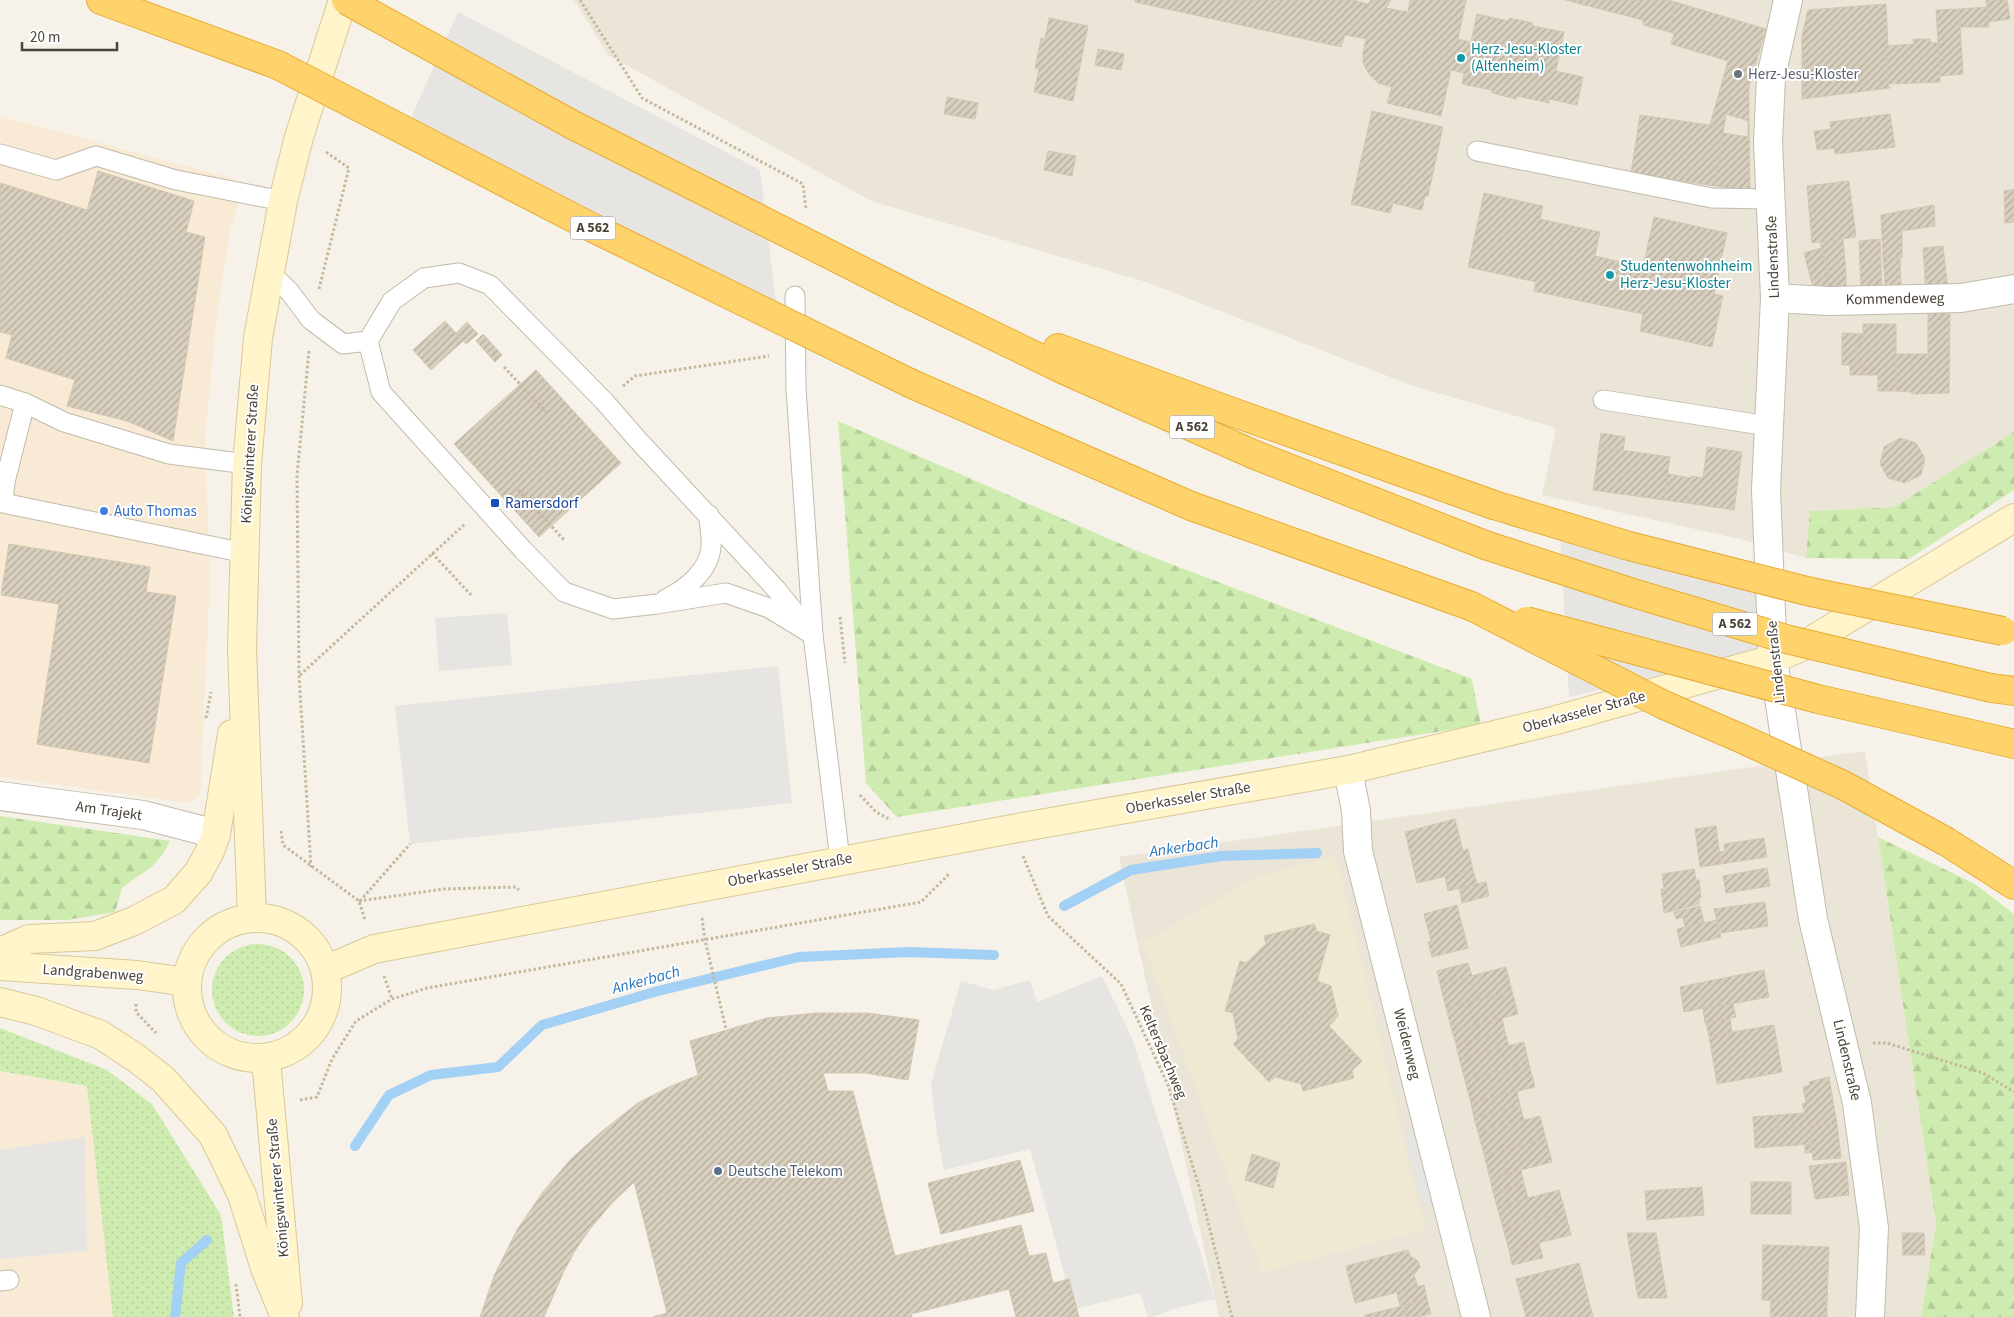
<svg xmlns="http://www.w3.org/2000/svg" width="2014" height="1317" font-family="'Source Sans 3',sans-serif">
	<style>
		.residential { fill: #eae5d7 }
		.commercial { fill: #f8ead4 }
		.education { fill: #efe8d3 }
		.green { fill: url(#green-dots) }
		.forest { fill: url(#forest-firs) }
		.parking { fill: #e7e5e1 }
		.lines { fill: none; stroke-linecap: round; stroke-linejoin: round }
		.stream { stroke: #a3d0f5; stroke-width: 10 }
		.building { fill: url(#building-hatch); stroke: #d3c7b1 }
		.lane-casing { stroke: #c2bbab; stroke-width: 21 }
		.street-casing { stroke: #c2bbab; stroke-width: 30 }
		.secondary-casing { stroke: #d8c997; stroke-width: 30 }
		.highway-casing { stroke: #e7ab32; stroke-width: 30 }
		.path { stroke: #c5b79b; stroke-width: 3; stroke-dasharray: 2.5 2.5; stroke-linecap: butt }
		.lane { stroke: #fff; stroke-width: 19 }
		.street { stroke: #fff; stroke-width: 28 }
		.secondary { stroke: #fff4ca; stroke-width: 28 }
		.highway { stroke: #ffd36b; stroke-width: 28 }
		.highway-bridge-casing { stroke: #e7ab32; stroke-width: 30; stroke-linecap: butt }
		.highway-bridge { stroke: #ffd36b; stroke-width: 28 }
		.culture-dot { fill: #0f9aa8; stroke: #fff; stroke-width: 2 }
		.worship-dot { fill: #6b7280; stroke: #fff; stroke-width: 2 }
		.transit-dot { fill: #1a4fb4; stroke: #fff; stroke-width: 2 }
		.shop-dot { fill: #3f7fe0; stroke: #fff; stroke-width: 2 }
		.service-dot { fill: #5c6f8a; stroke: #fff; stroke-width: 2 }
		.labels { text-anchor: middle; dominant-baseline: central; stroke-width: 4; stroke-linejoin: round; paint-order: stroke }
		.shield { fill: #fff; stroke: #807b73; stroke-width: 1 }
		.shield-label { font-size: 14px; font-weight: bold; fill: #4a4337 }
		.culture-label { font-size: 15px; fill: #0d838f; stroke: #fff; text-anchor: start }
		.worship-label { font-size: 15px; fill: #5b616d; stroke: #fff; text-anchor: start }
		.street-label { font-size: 15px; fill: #4a4337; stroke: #fff }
		.transit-label { font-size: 15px; fill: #164399; stroke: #fff; text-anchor: start }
		.shop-label { font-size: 15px; fill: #366cbe; stroke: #fff; text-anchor: start }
		.service-label { font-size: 15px; fill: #4e5e75; stroke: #fff; text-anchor: start }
		.water-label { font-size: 16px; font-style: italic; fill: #2879be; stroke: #fff }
	</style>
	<defs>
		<pattern id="green-dots" width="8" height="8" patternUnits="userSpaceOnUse" patternTransform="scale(1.25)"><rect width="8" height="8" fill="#cfecb0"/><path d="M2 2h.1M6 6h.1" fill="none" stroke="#b3cc98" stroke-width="1.8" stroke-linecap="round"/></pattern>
		<pattern id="forest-firs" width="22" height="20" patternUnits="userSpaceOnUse" patternTransform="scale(1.25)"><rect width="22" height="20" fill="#cfecb0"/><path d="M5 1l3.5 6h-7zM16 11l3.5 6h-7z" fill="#b3cc98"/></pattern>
		<pattern id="building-hatch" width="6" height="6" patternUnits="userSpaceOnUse" patternTransform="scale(1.25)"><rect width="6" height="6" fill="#d8cfbe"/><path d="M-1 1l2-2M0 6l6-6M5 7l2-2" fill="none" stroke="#b1aa9b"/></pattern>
	</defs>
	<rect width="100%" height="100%" fill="#f6f2e9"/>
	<g class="residential">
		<path d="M574,0h1440v432l-120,75 -84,4 -4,47 -66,-19 -198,-44 14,-67 -145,-43 -265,-103 -275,-81 -263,-146z"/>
		<path d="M1865,751l71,473 -15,93h-702l-100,-460z"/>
	</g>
	<g class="commercial">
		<path d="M0,116l245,66 -15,48 -14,92 -11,116 5,145 -10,212 -12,8 -188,-26z"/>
		<path d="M0,1071l87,15 26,231h-113z"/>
	</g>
	<path class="education" d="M1336,855l89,375 -163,42 -119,-329 109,-64z"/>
	<g class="green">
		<circle cx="258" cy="990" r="46"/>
		<path d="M0,1028l107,42 45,34 69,111 13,102h-121l-26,-231 -87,-15z"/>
	</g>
	<g class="forest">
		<path d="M838,421l299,130 335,128 9,46 -584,92 -31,-34z"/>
		<path d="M2014,432v58l-105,69 -103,-1 4,-47 84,-4z"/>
		<path d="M0,816l170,25c-12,27 -27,30 -48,47l-7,24 -48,8h-67z"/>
		<path d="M1878,837l97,47 39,30v403h-93l15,-93z"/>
	</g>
	<g class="parking">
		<path d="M458,12l302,158 20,166 -377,-200z"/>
		<path d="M1559,512l195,50 4,90 -189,45z"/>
		<path d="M507,613l5,52 -73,6 -4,-53z"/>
		<path d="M778,666l14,137 -382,41 -15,-138z"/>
		<path d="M1102,976l30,62 83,261 -38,9 -25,9h-4l-8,-24 -66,16 -44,-160 -86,21 -7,-35 -6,-51 30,-103 32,9 37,-10 7,22z"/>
		<path d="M1420,1119l21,81 -19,5 -17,-69z"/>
		<path d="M85,1137l2,114 -87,8v-109z"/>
	</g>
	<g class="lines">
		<g class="stream">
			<path d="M1064,906l67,-36 90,-14 96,-3"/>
			<path d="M355,1146l34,-51 42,-20 67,-8 44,-42 116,-34 141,-34 109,-5 86,3"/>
			<path d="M175,1317l6,-54 26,-23"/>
		</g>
	</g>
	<g class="building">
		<path d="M1135,0h218l15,4 3,-4h20l-5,8 22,4 2,-12h56l-8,39 13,3 6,-28 32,7v-3l24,5v3l31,6 -8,39 27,6 -6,28 -28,-6v4l-32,-7 -1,3 -24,-6v-3l-30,-6 2,-11 -13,-3 -10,46 -54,-13 5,-16 -14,-4 -9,-9 -6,-11v-10l3,-14 -21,-4 -4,12 -206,-45z"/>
		<path d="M1565,0h103l7,2 -5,30 -27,-7v-5z"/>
		<path d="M1986,0h21l3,19 -21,3z"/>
		<path d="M1675,2l91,27 -17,58v34l-23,-7 -2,13 -14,-2 18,-64 -57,-17 3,-10 -4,-2z"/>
		<path d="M1886,4l2,42h-2l2,38 2,4 -88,11v-63l6,-26z"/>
		<path d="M1987,7l2,20h-29l-1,-18z"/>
		<path d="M1959,9l4,65 -23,2 -4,-66z"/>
		<path d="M1049,18l39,8 -15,75 -39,-9 5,-23 -4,-1 6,-30 4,1z"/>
		<path d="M1913,39h17l1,4h7l2,39 -52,2 -2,-38 28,-2z"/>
		<path d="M1098,49l26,5 -3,16 -26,-5z"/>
		<path d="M947,97l31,6 -3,16 -31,-5z"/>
		<path d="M1372,111l71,16 -15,69h-3l-3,14 -29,-7 -3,10 -39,-9z"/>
		<path d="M1890,114l5,33 -60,7 -1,-6 -17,2 -3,-19 17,-2 -1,-7z"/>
		<path d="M1640,115l84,12 -9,59 -84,-13z"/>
		<path d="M1748,121h1l1,70 -35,-5 8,-53 25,4z"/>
		<path d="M1048,151l28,5 -4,20 -28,-6z"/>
		<path d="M98,171l96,30 -8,31 19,5 -32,204 -46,-20 -60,-15 8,-26 -69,-22 6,-23 -12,-3v-149l87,27z"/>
		<path d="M1849,181l7,56 -44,6 -5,-57z"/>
		<path d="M2014,189v33l-9,1 -1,-32z"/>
		<path d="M1484,193l59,13 -3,13 60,13 -5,24 48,11 11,-50 73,16 -13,61 9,2 -11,51 -72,-16 3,-17 -109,-23 2,-9 -68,-15z"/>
		<path d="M1934,205l1,21 -33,5v27h-19l-2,-43z"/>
		<path d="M1843,239l3,32v20h-31l-4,-11 18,-5 -9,-33z"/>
		<path d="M1880,239l2,51 -21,1 -2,-50z"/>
		<path d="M1943,246l5,44 -22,2 -3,-44z"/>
		<path d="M1821,248l8,27 -18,5 -7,-27z"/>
		<path d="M1883,258h17l1,28h-16z"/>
		<path d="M1950,309l-1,84 -37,1 -1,-2 -15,-1v-37h32v-44z"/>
		<path d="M445,321l18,20 -32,29 -18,-20z"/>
		<path d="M467,322l11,12 -12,10 -10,-11z"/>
		<path d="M1863,324h33v67h-18v-16h-16l1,-12h-7v-21h7z"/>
		<path d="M1842,333l21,1v8h-7v21h7l-1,12h-12v-10h-8z"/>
		<path d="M483,334l19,21 -7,7 -19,-21z"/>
		<path d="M536,370l85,93 -82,74 -85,-93z"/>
		<path d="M1601,433l24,4 -2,13 -24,-3z"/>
		<path d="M1900,438l16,5 9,15 -4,17 -16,8 -17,-5 -8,-14 4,-17z"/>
		<path d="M1599,447l71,10 -6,43 -71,-10z"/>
		<path d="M1707,447l35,5 -8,58 -47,-7 4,-27 12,2z"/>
		<path d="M1668,474l23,4 -4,25 -23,-3z"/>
		<path d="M9,544l141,23 -4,25 30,4 -27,167 -112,-19 22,-140 -58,-9z"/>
		<path d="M1455,819l8,32 5,-2 5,21 -56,13 -12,-51z"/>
		<path d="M1716,826l5,38 -21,3 -5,-38z"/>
		<path d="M1764,838l3,19 -46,7 -2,-12 6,-1 -1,-7z"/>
		<path d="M1767,868l3,18 -44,7 -3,-17z"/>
		<path d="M1694,869l2,11h3l2,18h-2v6l-35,9 -3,-24h3l-2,-15z"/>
		<path d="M1473,870l4,14 -29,7 -3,-15z"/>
		<path d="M1486,882l3,14 -27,7 -3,-15z"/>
		<path d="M1765,902l3,24 -48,7 -6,-24z"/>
		<path d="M1457,905l11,43 -36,9 -4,-15 3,-1 -7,-27z"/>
		<path d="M1700,906l4,16 -19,5 -2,-10 -7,2 -2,-7z"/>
		<path d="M1716,920l5,17 -40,10 -4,-18z"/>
		<path d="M1314,924l3,7 13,4 -13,46 14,5 7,30 -9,10 33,35 -10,10 2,7 -51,13 -2,-7 -26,-7 -6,5 -36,-38 5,-5 -5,-26 -8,-2 15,-50 6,2 20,-19 -2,-8z"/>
		<path d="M1468,963l4,13 -32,8 -3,-13z"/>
		<path d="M1506,967l6,24 -66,17 -6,-24z"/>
		<path d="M1764,970l5,27 -65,12 -5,-26z"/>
		<path d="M1699,983l5,25 -20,4 -4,-25z"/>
		<path d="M1512,991l6,23 -66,17 -6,-23z"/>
		<path d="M1733,1004l3,13 -31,6 -2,-15z"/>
		<path d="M816,1013h51l52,7 -11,60 -43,-7h-42l5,18h25l42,165 126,-31 8,31 17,-3 7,30 16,-4 10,38h-63l-7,-28 -98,25 1,3h-259l14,-4 -33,-131 -23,22 -21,25 -14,20 -12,22 -20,46h-64l14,-41 23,-46 25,-37 29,-34 30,-27 37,-29 31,-16 29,-12 -8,-34 77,-23z"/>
		<path d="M1502,1018l3,14 -49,12 -4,-13z"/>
		<path d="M1730,1019l2,13 -23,4 -3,-13z"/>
		<path d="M1774,1025l8,47 -65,12 -8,-48z"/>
		<path d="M1505,1032l4,14 -50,12 -3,-14z"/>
		<path d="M1524,1042l5,22 -64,16 -6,-22z"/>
		<path d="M1529,1064l6,23 -64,16 -6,-23z"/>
		<path d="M1829,1077l8,47 -59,5 -1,-14 28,-2 -3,-9 4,-1 -3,-16 7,-2 -1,-3z"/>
		<path d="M1517,1091l3,15 -46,12 -3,-15z"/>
		<path d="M1520,1106l4,14 -46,12 -4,-14z"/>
		<path d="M1777,1115l1,14 -24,1 -1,-13z"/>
		<path d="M1540,1116l6,23 -62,16 -6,-23z"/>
		<path d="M1837,1124l4,34 -28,2 -1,-8 -7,1v-8l7,-1 -2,-18z"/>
		<path d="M1810,1126l2,18 -57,4 -1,-18z"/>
		<path d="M1546,1139l6,23 -62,16 -6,-23z"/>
		<path d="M1252,1154l28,9 -7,25 -28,-8z"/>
		<path d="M1020,1160l14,51 -93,23 -13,-51z"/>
		<path d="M1846,1162l3,33 -34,4 -6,-33z"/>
		<path d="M1521,1170l3,14 -31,8 -3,-14z"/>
		<rect x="1751" y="1182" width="40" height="32"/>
		<path d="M1524,1184l4,14 -31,8 -4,-14z"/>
		<path d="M1702,1187l2,28 -57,5 -2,-29z"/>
		<path d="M1559,1190l6,22 -62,16 -6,-22z"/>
		<path d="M1565,1212l6,23 -62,15 -6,-22z"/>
		<path d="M1627,1233h29l11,65h-29z"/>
		<path d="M1902,1233h22l1,22h-22z"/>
		<path d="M1539,1243l4,15 -31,7 -3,-15z"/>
		<path d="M1763,1245l66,2 -2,55 -65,-2z"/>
		<path d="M1408,1250l2,6 8,5 2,6 -6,8 4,12 -63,16 -9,-37z"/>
		<path d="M1579,1263l14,54h-67l-10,-38z"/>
		<path d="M1424,1285l3,14 -27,7 -3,-14z"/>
		<path d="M1427,1299l4,15 -14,3h-11l-3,-11z"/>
		<path d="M1771,1300l56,2v15h-57z"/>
		<path d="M1403,1306l3,11h-41v-2z"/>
	</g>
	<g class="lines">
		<defs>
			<g id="lane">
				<path d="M1477,151l235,47 59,1"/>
				<path d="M0,154l56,16 40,-14 80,24 107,21"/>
				<path d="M459,273l31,12 114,116 33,38 139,150 37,46 -44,-27 -43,-15 -69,11 -44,5 -49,-17 -41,-42 -142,-158 -13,-51 24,-40 32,-23z"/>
				<path d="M271,274l18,17 22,29 32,24 25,-3"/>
				<path d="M795,296l1,93 17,246 27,225"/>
				<path d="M0,395l25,8 39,19 105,32 78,10"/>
				<path d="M1603,400l165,26"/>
				<path d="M25,403l-20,79 -2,21 242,50"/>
				<path d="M666,599c20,-10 43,-28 45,-52 1,-10 -2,-22 -2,-32"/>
				<path d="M0,1281l9,-1"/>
			</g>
			<g id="street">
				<path d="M1788,0l-17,77 -3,65 7,156 -9,192 7,169 40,260 44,184 17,125 -4,89"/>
				<path d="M1775,298l54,3 132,-3 53,-9"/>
				<path d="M1348,770l8,41 2,40 118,466"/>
				<path d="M0,796l143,19 73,19"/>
			</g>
			<g id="secondary">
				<circle cx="257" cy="988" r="70"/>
				<path d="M252,918l-10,-269 5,-185 11,-126 25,-137 16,-64 44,-137"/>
				<path d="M0,952l29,-13 66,-3 39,-15 40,-21 24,-27 12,-22 6,-17 16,-100"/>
				<path d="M0,966l137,9 50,7"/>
				<path d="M325,970l49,-21 638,-120 336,-59 205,-49 220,-62 26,-11 215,-130"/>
				<path d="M0,1002l36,9 65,24 35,23 27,21 50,56 29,60 24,76 19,46"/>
				<path d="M266,1059l22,244"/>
			</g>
			<g id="highway">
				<path d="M101,0l177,65"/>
				<path d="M906,293l156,76 193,86 230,90"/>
				<path d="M1058,348l177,65 259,92"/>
				<path d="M912,384l279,122 280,100"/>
				<path d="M1991,688l23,3"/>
				<path d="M1980,736l34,8"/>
				<path d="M1947,842l67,43"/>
			</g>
		</defs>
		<use href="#lane" class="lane-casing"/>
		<use href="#street" class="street-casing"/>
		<use href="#secondary" class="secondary-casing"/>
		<use href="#highway" class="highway-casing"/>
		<g class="path">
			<path d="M580,0l62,98 161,86 3,25"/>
			<path d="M319,289l30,-121 -23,-16"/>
			<path d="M309,351l-12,124 2,200 12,192"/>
			<path d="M504,367l42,45"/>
			<path d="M623,386l12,-10 134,-20"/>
			<path d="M518,490l46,50"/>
			<path d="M432,553l40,43"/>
			<path d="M840,617l5,46"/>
			<path d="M300,675l165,-151"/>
			<path d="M206,718l5,-26"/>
			<path d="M860,795l16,17 15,8"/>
			<path d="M281,831l2,14 76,56 6,19"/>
			<path d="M1023,856l25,60 73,68 47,101 32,105 32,127"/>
			<path d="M359,901l85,-12 72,-2 3,3"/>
			<path d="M360,901l50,-57"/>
			<path d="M702,918l3,22 21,89"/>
			<path d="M384,976l8,23"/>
			<path d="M136,1004v8l20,21"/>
			<path d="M1873,1043h14l96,30 31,19"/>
			<path d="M300,1100l17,-3 15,-38 24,-38 36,-22 35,-11 494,-86 29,-29"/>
			<path d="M236,1284l4,33"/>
		</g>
		<use href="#lane" class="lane"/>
		<use href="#street" class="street"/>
		<use href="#secondary" class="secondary"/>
		<use href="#highway" class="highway"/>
		<defs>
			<g id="highway-bridge">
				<path d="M346,0l227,125 333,168"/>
				<path d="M278,65l315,163 319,156"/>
				<path d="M1494,505l135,41 182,46 192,39"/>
				<path d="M1485,545l148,48 153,46 205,49"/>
				<path d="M1471,606l193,99 76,33 103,47 104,57"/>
				<path d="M1526,621l292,78 162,37"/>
			</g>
		</defs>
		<use href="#highway-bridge" class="highway-bridge-casing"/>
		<use href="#highway-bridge" class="highway-bridge"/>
	</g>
	<g class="culture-dot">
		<circle cx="1461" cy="58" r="5"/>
		<circle cx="1610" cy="275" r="5"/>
	</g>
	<circle class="worship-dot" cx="1738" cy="74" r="5"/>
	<rect class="transit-dot" x="490" y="498" width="10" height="10" rx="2.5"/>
	<circle class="shop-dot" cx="104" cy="511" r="5"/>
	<circle class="service-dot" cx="718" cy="1171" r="5"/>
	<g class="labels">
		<g class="shield">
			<rect x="570.5" y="216.5" width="45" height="23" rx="4"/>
			<rect x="1169.5" y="415.5" width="45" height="23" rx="4"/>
			<rect x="1712.5" y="612.5" width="45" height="23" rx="4"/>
		</g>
		<g class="shield-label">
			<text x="593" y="228">A 562</text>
			<text x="1192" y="427">A 562</text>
			<text x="1735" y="624">A 562</text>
		</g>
		<g class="culture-label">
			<text x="1471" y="49">Herz-Jesu-Kloster<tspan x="1471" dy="17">(Altenheim)</tspan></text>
			<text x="1620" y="266">Studentenwohnheim<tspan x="1620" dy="17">Herz-Jesu-Kloster</tspan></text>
		</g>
		<g class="worship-label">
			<text x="1748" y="74">Herz-Jesu-Kloster</text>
		</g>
		<g class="street-label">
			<text transform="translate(1773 257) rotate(-92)">Lindenstraße</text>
			<text transform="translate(1895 299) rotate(-1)">Kommendeweg</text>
			<text transform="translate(250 454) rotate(-87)">Königswinterer Straße</text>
			<text transform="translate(1776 662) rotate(-96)">Lindenstraße</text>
			<text transform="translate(1584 712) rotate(-15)">Oberkasseler Straße</text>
			<text transform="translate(1188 798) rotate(-10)">Oberkasseler Straße</text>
			<text transform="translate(109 811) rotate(8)">Am Trajekt</text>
			<text transform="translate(790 870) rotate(-11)">Oberkasseler Straße</text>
			<text transform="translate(93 973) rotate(4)">Landgrabenweg</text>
			<text transform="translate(1407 1044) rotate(76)">Weidenweg</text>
			<text transform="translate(1163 1052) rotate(67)">Keltersbachweg</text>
			<text transform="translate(1847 1060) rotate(77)">Lindenstraße</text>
			<text transform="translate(278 1188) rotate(-95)">Königswinterer Straße</text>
		</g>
		<g class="transit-label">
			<text x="505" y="503">Ramersdorf</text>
		</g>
		<g class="shop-label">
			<text x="114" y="511">Auto Thomas</text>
		</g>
		<g class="service-label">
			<text x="728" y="1171">Deutsche Telekom</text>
		</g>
		<g class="water-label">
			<text transform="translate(1184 847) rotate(-8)">Ankerbach</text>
			<text transform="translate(646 980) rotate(-15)">Ankerbach</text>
		</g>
	</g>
	<path d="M22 42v8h95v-8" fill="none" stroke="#4a4337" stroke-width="2.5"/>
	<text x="30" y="42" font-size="15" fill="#4a4337" stroke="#ffffff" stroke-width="4" paint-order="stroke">20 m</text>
</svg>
